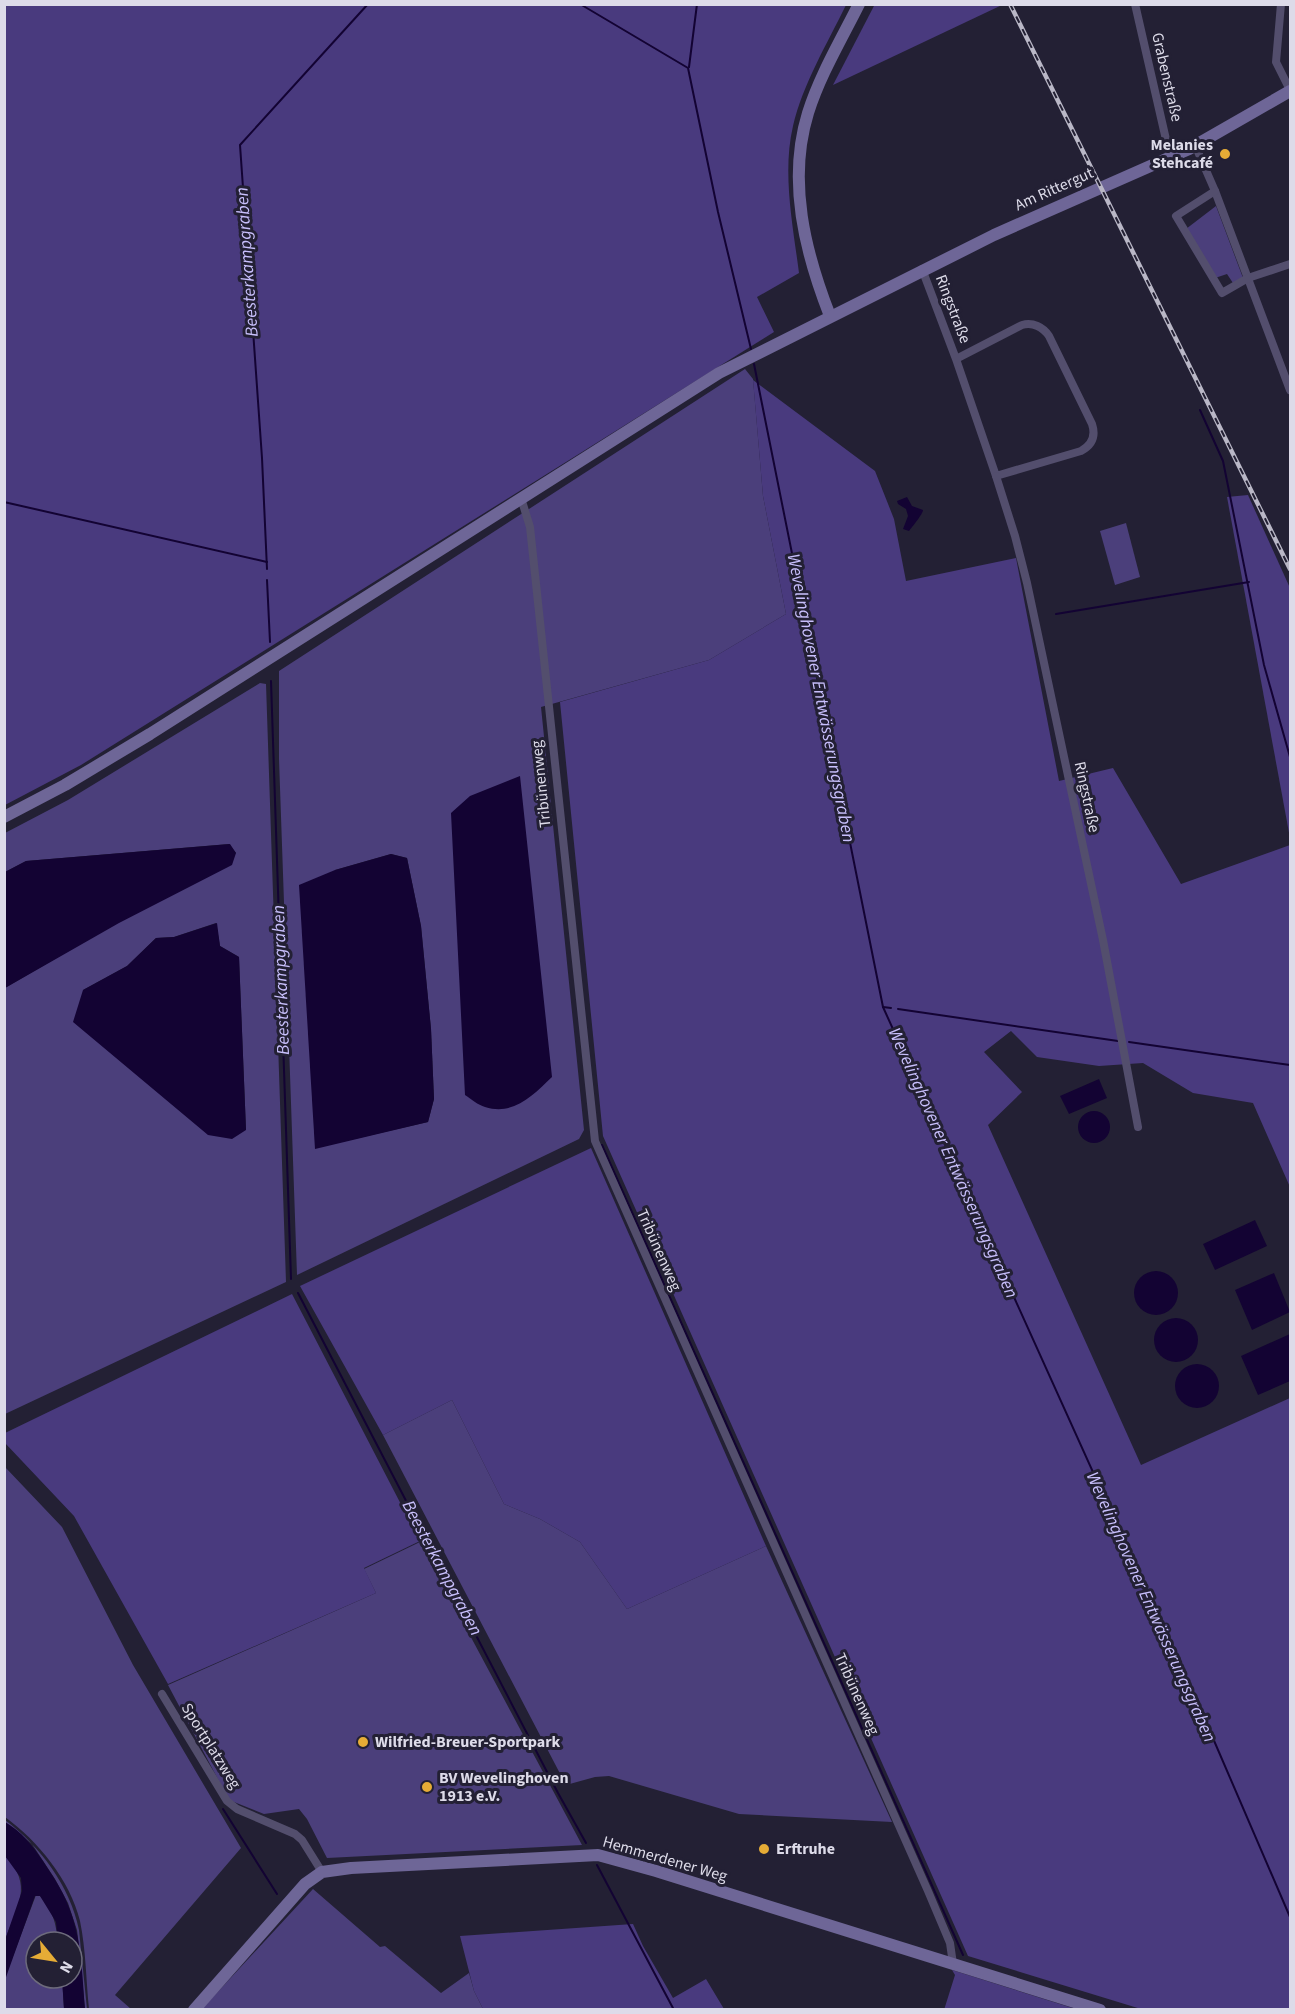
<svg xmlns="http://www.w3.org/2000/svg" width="1295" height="2014" font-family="'Source Sans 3',sans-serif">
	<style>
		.green { fill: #4b3f7b; fill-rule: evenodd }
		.forest { fill: #493a7e }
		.water { fill: #130333 }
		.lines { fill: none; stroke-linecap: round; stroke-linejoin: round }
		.stream { stroke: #130333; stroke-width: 2 }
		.street { stroke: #534e6d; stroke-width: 8 }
		.secondary { stroke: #6e6697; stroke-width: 12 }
		.rail-casing { stroke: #b9b7c6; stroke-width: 4.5 }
		.rail { stroke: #232034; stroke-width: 2; stroke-dasharray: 7; stroke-linecap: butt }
		.poi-dot { fill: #e6ac36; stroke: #232034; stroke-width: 2 }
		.labels { text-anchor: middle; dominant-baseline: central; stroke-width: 6; stroke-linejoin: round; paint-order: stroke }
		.street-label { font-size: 16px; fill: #dddbe9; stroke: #232034 }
		.poi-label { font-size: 16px; font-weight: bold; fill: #dddbe9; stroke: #232034; text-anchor: start }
		.water-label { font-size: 18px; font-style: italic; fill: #c8bffc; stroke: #232034 }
	</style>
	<rect width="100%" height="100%" fill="#232034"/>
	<g class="green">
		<path d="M1216,206l27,72 -10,5 -6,-9 -12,4 -29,-49z"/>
		<path d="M745,369l8,10 10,117 23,118 -77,46 -168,47 43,423 -5,9 -282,136 -18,-516v-88zM391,854l16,4 14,68 10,103 3,70 -6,23 -113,26 20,-278z"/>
		<path d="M1126,523l14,54 -25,8 -15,-54z"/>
		<path d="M260,683l6,1 20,598 -281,132v-426l231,-135 -7,-9 -203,17 -21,11v-39l63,-33zM216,923l4,23 19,11 7,173 -163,-140 44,-24 29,-28 18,-1z"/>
		<path d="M452,1400l52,104 36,15 40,23 47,67 139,-63 126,276 -153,-8 -130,-38 -14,1 -29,8 -183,-350z"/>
		<path d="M5,1467l57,60 71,138 108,183 -126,147 16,14h-42c-3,-29 -3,-59 -9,-88 -10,-41 -42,-80 -75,-104z"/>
		<path d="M420,1542l162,303 -255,13 -20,-39 -8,-10 -35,5 -35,-14 -61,-115 208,-92 -12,-24z"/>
		<path d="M5,1820c35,26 65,66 74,110l8,79h-2l-6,-63 -2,-16 -9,-27 -13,-24 -23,-35 -27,-22z"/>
		<path d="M313,1889l67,58 5,-1 56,47 28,-20 5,18 9,18 -282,1z"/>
		<path d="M36,1895l4,1c13,15 16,27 18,46h-22v36h26l2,31h-59l-1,-29z"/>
	</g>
	<g class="forest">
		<path d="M875,4h127v1l-169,80z"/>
		<path d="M5,5h841c-19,39 -43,79 -53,121 -11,47 0,100 6,147l-42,24 17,35 -693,433 -76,40z"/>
		<path d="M753,380l122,91 19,48 12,62 110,-23 43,223 54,-13 68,116 109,-39v342l-37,-84 -60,-10 -50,-30 -44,3 -62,-9 -26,-26 -27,21 38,40 -34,33 153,340 149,-67v611h-149l-173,-53 -365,-820 -43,-434 149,-42 77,-46 -23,-118z"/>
		<path d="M1248,495l42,93v250l-63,-341z"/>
		<path d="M591,1148l175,398 -139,63 -47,-67 -40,-23 -36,-15 -52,-104 -69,35 -83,-149z"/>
		<path d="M292,1294l128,247 -56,27 12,25 -208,91 -94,-168 -69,-73v-10z"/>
		<path d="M5,1856c29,29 12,51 0,84z"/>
		<path d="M633,1924l10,22 30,52 33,-19 18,30h-241l-9,-18 -14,-55z"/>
		<path d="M952,1970l127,40h-135l11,-35z"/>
	</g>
	<g class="water">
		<path d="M907,497l5,9 11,4c0,4 -11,17 -14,21l-6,-2 5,-13 -2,-7 -8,-5 -1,-3z"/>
		<path d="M520,776l32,301c-19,18 -38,39 -67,30 -7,-2 -14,-8 -20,-12l-14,-282 19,-17z"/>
		<path d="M230,844l6,9 -4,12 -113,58 -114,65v-116l21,-11z"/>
		<path d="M391,854l16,4 14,68 10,103 3,70 -6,23 -113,27 -16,-264 36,-15z"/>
		<path d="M217,923l3,23 19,11 7,173 -14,9 -24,-4 -135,-113 10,-32 44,-24 29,-28 18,-1z"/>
		<path d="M1099,1079l8,19 -38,16 -9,-18z"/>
		<circle cx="1094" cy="1127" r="16"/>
		<path d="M1255,1220l12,26 -52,24 -12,-26z"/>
		<circle cx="1156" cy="1293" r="22"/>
		<path d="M1274,1273l16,39 -38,18 -17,-40z"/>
		<circle cx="1176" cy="1340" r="22"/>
		<path d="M1290,1334v47l-32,14 -17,-39z"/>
		<circle cx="1197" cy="1386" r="22"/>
		<path d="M5,1822c16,9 28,24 38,39 9,14 19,28 25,44 14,33 14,69 17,104h-21l-2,-31h10v-36h-14l-2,-20 -16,-26h-5l-30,84v-40l17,-49 -1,-13 -16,-22z"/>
	</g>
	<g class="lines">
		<g class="stream">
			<path d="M580,4l108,64 30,144 33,137"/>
			<path d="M689,67l8,-63"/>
			<path d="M754,364l129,643 326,722 81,188"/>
			<path d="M1200,410l23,51 41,204 26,92"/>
			<path d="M4,502l263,60"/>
			<path d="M267,569l-5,-111 -22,-313 128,-141"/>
			<path d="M267,580l3,62"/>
			<path d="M1056,614l193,-32"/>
			<path d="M271,681l20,598"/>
			<path d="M883,1007l8,1"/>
			<path d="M898,1009l220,32"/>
			<path d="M1129,1042l161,23"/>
			<path d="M602,1145l361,810"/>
			<path d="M298,1293l260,500 28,50"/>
			<path d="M223,1809l54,85"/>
			<path d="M597,1865l77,145"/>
		</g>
		<g class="street">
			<path d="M1135,4l35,153"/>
			<path d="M1281,4l-5,58 14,28"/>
			<path d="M1195,145l20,46 75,199"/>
			<path d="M1215,191l-39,25 46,77 26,-15 42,-14"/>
			<path d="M922,269l34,90 40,117 85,-25c11,-6 15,-15 11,-27l-43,-88c-6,-9 -16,-14 -27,-11l-66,34"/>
			<path d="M996,476l19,60 12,47 76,357 35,187"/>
			<path d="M521,498l9,29 65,614 333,750 22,52 3,21"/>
			<path d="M162,1694l65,107 10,8 58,25 7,6 20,32"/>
		</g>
		<g class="secondary">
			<path d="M830,316c-25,-64 -43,-135 -22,-203 12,-38 33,-73 51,-109"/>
			<path d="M4,817l61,-32 85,-51 569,-361 275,-138 195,-86 101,-58"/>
			<path d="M194,2010l111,-126 17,-12 29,-4 247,-13 58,16 444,139"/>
		</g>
		<defs>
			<path id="rail" d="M1010,4l280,565"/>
		</defs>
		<use href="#rail" class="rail-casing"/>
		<use href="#rail" class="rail"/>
	</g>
	<g class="poi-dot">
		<circle cx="1225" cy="154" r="6"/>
		<circle cx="363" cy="1742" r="6"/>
		<circle cx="427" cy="1787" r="6"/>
		<circle cx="764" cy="1849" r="6"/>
	</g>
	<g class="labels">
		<g class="street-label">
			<text transform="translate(1167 77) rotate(77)">Grabenstraße</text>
			<text transform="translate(1054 189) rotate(-24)">Am Rittergut</text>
			<text transform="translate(953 309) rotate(69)">Ringstraße</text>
			<text transform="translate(541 784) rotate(-96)">Tribünenweg</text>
			<text transform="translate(1087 797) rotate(78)">Ringstraße</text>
			<text transform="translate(659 1250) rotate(66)">Tribünenweg</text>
			<text transform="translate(857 1694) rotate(66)">Tribünenweg</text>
			<text transform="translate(211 1746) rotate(58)">Sportplatzweg</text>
			<text transform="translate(665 1859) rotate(16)">Hemmerdener Weg</text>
		</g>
		<g class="poi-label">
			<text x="1213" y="145" text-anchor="end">Melanies<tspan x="1213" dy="18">Stehcafé</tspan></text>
			<text x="375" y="1742">Wilfried-Breuer-Sportpark</text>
			<text x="439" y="1778">BV Wevelinghoven<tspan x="439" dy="18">1913 e.V.</tspan></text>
			<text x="776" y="1849">Erftruhe</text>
		</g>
		<g class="water-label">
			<text transform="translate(247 262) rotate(-94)">Beesterkampgraben</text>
			<text transform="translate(821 698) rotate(79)">Wevelinghovener Entwässerungsgraben</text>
			<text transform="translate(281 980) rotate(-92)">Beesterkampgraben</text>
			<text transform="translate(953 1163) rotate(66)">Wevelinghovener Entwässerungsgraben</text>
			<text transform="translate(442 1568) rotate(62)">Beesterkampgraben</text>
			<text transform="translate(1151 1607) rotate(66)">Wevelinghovener Entwässerungsgraben</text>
		</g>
	</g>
	<rect width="1295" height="2014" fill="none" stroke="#dddbe9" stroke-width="12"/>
	<g transform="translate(54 1960) rotate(120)"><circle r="28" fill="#232034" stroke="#6d6b7c" stroke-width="1.5"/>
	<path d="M0-4.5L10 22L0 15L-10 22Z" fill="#e6ac36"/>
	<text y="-9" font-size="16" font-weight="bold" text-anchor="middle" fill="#dddbe9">N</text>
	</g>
</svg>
